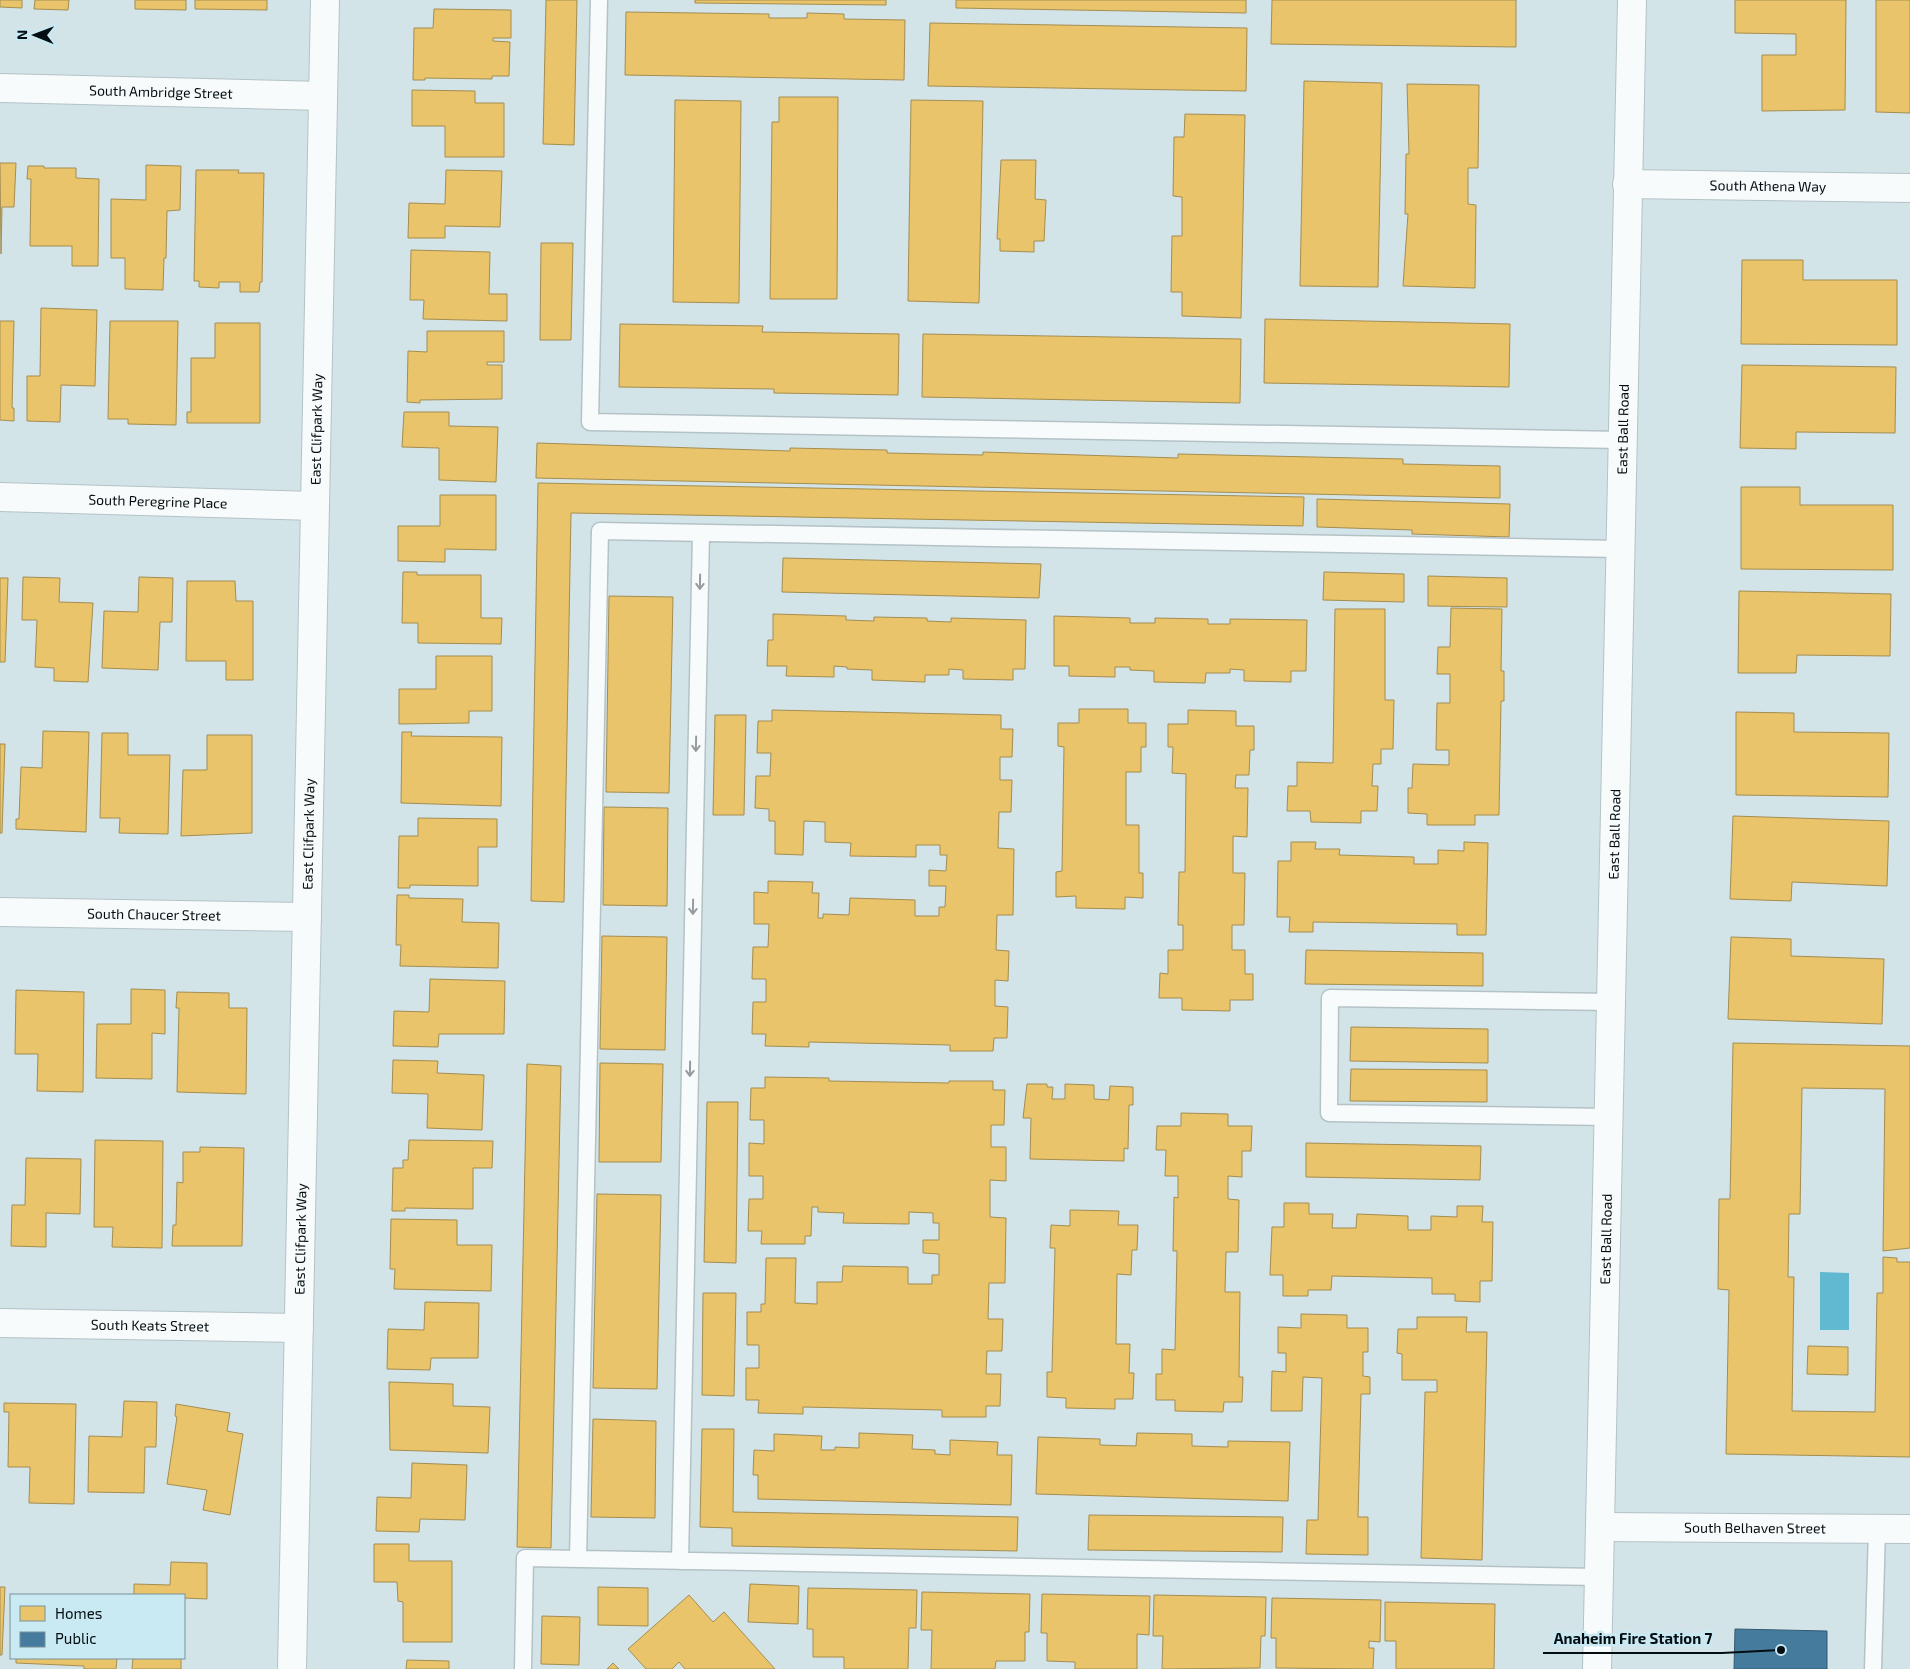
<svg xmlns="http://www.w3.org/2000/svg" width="1910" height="1669" viewBox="0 0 1910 1669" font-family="'Exo 2',sans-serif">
<rect width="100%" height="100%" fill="#d3e4e9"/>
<path fill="#60b9d0" d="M1820 1272 1849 1273V1330H1820Z"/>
<path fill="#e9c46a" stroke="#a48d50" d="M0 0H22V8L0 7Z
M35 0H69L68 10 34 9Z
M135 0H186V10L135 9Z
M195 0H267V10L195 9Z
M546 0H577L574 145 543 144Z
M695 0H886V5L695 3Z
M956 0H1246V13L956 8Z
M1272 0H1516V47L1271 44Z
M1735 0H1846L1845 110 1762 111V55H1796V34L1735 33Z
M1876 0H1910V113L1876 112Z
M434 9 511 10V38H493V41L510 42 509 76H492V79L425 78V80H413L414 28H433Z
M626 12 769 14V18H807V13L844 14V19L905 20 904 80 625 75Z
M930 23 1247 28 1246 91 928 86Z
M1304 81 1382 83 1378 287 1300 286Z
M1407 84 1479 85 1478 168H1468V204L1476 205 1475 288 1403 286 1408 214H1405L1406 154H1409Z
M412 90 475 91V103H504V157H445V126H412Z
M779 97H838L837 299H770L772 122H779Z
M675 100 741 101 739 303 673 302Z
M911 100 983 101 979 303 908 301Z
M1185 114 1245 115 1241 318 1182 316V292H1171L1172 236H1182V197L1173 196 1174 137H1184Z
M1001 160H1036L1035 199 1046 200 1044 241H1034V252L1000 251V239H997Z
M0 163H16L14 207H2L1 254Z
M146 165 181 166 180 210 167 211 166 258H164L163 290 125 289V258H111V199L146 200Z
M28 166H44V168H76V178L99 179 98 266H72V246H30L31 179H27Z
M196 170H239L238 173H264L262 282H260L259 292H240V282H219V288L199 287V281H194Z
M446 170 502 171 500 227 445 226V238H408L409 203 445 204Z
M541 243H573L571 340H540Z
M411 250 490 252 489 294H507V321L423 319 424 300H410Z
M1742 260H1803V280H1897V345L1741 344Z
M41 308 97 310 95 386 61 385 60 422 27 421V376H40Z
M1265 319 1510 324 1509 387 1264 383Z
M0 321H14L12 408H14V421L0 420Z
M110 321H178L176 425 128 424V419H108Z
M215 323H260V423H187V412H191V358H215Z
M620 324 763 326 762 332 899 334 898 395 774 393V389L619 387Z
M427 331H504V362H487V365H502V399L420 400V403L407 402 408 351 427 352Z
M923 334 1241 339 1240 403 922 397Z
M1742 365 1896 367 1895 433 1796 432V449L1740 448Z
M404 412H449V426L498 427 496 482 439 480V448L402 447Z
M537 443 790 451V448L887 450V453L983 455V452L1178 458V454L1403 459V464L1500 466V498L536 478Z
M538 483 1304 497 1303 526 571 513 564 902 531 901Z
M1741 487H1800V505H1893V570L1741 569Z
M440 495H496V550L445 549V562L398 561V526H440Z
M1317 499 1510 504 1509 537 1412 534V530L1317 527Z
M783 558 1041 564 1039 598 782 592Z
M403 572H417V575H481V618H502L501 644 418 643V623H402Z
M1324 572 1404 574V602L1323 600Z
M1428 576 1507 578V607L1428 606Z
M23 577 60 578 59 602 93 603 88 682 54 681V668L35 667 37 620H22Z
M139 577 173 578 172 622H160L158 670 102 668 104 611 138 612Z
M0 578H8L5 662H0Z
M187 581H235L236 601H253V680H226V661H186Z
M1739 591 1891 594 1890 656 1797 655 1796 673H1738Z
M609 596 673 597 669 793 606 792Z
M1451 608 1502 609 1501 671H1504V701H1501L1499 815H1475V825H1427V814L1408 813V788H1412L1413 764 1449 765V750H1436L1437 703H1450V674H1437L1438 647H1450Z
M1335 609H1385V700H1394L1393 749H1381V764H1373L1372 786H1378L1377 811H1361V823L1311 822 1310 811H1287L1288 786H1297V762L1333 763Z
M773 614 846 616V620L874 621V617L927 618V621L951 622V618L1026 620 1025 669H1013V680L963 679V670L949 669V675H925V682L872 680V670L847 669V667L834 666V677L786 676 787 666H767L768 640H773Z
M1054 616 1130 618V623H1155V618L1208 619V624H1230V619L1307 620 1306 671H1291V682L1244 681V670L1230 669V673H1206L1205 683 1154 682V671L1130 670V667H1115V677L1069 676V666H1054Z
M436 656H492V711H469V723L399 724V689H436Z
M1079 709H1128V723H1146V747H1141V772H1126V825H1139V873H1143V898L1125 897V909L1076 908V896L1056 897V872L1062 871 1064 747 1058 746V723H1079Z
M772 710 1001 715V729H1013L1012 757H1000V780H1012L1011 812H999L998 848 1014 849 1013 915H997L996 950 1009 951 1008 981 995 980V1006L1008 1007 1007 1038H994L993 1051H950V1045L809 1042V1047L765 1046 766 1034H752L753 1002H766V979H752L753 947H768L769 924H754V892L768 893V881L813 882 812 893H819L818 918H823V914L849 915 850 898 915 900V916H939V907H945L946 886H929V870L946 871 947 855H940V845H916V857L850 856 851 843 825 842V822L804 821 803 855 775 854V821H769V809L755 808 756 776H770L771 753H757L758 721H772Z
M1188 710 1236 711V726H1254V750H1250L1249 775H1236L1235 788H1248L1247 837 1233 836V873H1245L1244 925H1232V950H1245V974H1253V1000H1230V1011L1182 1010V998H1159L1160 973 1168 974V950H1183V925H1178L1179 872H1185L1186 774 1172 773 1173 747H1168V724H1188Z
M1736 712 1794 713V732L1889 733 1888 797 1736 795Z
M715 715H746L744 815H713Z
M43 731 89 732 86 832 16 829V819H19L21 767 42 768Z
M402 732H412L411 736 502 737 501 806 401 803Z
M102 733H128V755H170L168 834 119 833 120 818H100Z
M207 735H252V833L181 836 183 770H207Z
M0 744H5L2 833H0Z
M604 807 668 808 667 906 603 905Z
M1733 816 1889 821 1887 886 1792 882 1791 901 1730 899Z
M418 818 497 819V847H478V886L410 885V888H398L399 836H418Z
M1291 842H1316L1315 849H1340L1339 855 1414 857V864H1438V850L1464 851V842L1488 843 1486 935H1457V924L1313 922V932H1289L1290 917H1277L1278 861H1291Z
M397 895H409V898L463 899 462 922 499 923 498 968 400 966 401 945H396Z
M602 936 667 937 665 1050 600 1049Z
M1731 937 1791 939V956L1884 959 1882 1024 1728 1019Z
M1306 950 1483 953V986L1305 984Z
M430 979 505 981 504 1034H439L438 1047 393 1046 394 1011 429 1012Z
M131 989 165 990V1034L152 1033V1079L96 1078 97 1024H131Z
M16 990 84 992 83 1092 37 1091 38 1054H15Z
M177 992 229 993V1008H247L246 1094 177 1092 179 1008H176Z
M1351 1027 1488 1029V1063L1350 1061Z
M1733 1043 1910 1046V1248L1883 1251 1885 1089 1802 1088 1800 1214H1789L1788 1277H1794L1792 1411 1875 1412 1877 1293H1883V1257L1897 1258V1262H1910V1457L1726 1454 1729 1290 1718 1289 1719 1199H1730Z
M393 1060 438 1061 437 1073 484 1075 482 1130 427 1128 428 1094 392 1093Z
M600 1063 663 1064 661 1162H599Z
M527 1064 561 1066 551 1548 517 1547Z
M1351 1069 1487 1070V1102L1350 1101Z
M765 1077 829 1078V1081L949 1083V1081H993V1090H1005L1004 1125H991V1147H1006V1181L990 1180V1217L1006 1218 1005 1283H989L988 1319H1003L1002 1351H987L986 1374H1001L1000 1406H986V1417H942V1410L803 1407V1414L758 1413 759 1400H746V1368H759V1345H747V1312H761V1304H765L766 1258H796L795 1303 817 1304V1282H842L843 1266 908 1267V1284H932V1275H939V1254L923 1253V1240H939V1223H933V1213L909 1212V1224L843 1223 844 1213 818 1212V1207H812L811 1236H805V1244H761L762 1231H748L749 1199H763V1176H749V1143L764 1144V1120H750L751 1088H765Z
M1027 1084H1047V1087H1053L1052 1099H1065V1084L1094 1085V1099L1109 1100 1110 1086 1133 1087V1105H1129L1128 1149 1124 1148V1161L1030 1159 1031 1118H1023Z
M707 1102H738L736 1263 704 1262Z
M1181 1113 1228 1114V1126H1252L1251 1151H1242V1177L1228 1176V1199L1239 1200 1238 1252H1226L1225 1292H1240L1239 1377H1243L1242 1402H1224L1223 1412 1175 1411V1400H1156V1374H1162V1349L1175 1350 1177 1251H1173L1174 1197 1178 1198V1176H1165L1166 1150H1156L1157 1126H1181Z
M95 1140 163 1141 162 1248 112 1247 113 1227H94Z
M409 1140 493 1141 492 1168H473V1209L405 1208V1211H392L393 1168H403V1160H408Z
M1306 1143 1481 1146 1480 1180 1306 1177Z
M200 1147 244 1148 242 1246H172L173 1225H176L177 1182 183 1183V1152H200Z
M26 1158 81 1159 80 1214 46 1213V1247L11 1246 12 1205H25Z
M597 1194 661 1195 657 1389 593 1388Z
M1284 1203H1309V1214H1333L1332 1228H1356L1357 1214 1408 1216V1230H1431V1216L1457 1217V1206H1483L1482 1222H1493L1492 1281H1480V1302L1455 1301V1294H1432V1278L1332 1276 1331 1290H1308V1296H1283V1275H1270L1272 1227H1284Z
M1070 1210 1119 1211 1118 1225H1138L1137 1250H1132L1131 1275 1117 1274 1116 1344H1130L1129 1373H1134L1133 1399H1115V1409L1066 1408V1398L1047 1397V1372H1052L1055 1248H1050L1051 1225 1070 1226Z
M391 1219 457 1220V1245H492L491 1291 394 1289 395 1269H390Z
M703 1293H736L734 1396 702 1395Z
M425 1302 479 1303 478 1358H431L430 1370 387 1369 388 1329 424 1330Z
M1301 1314 1347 1315V1328H1368V1352H1363V1376L1370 1377V1394H1361L1358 1517H1368V1555L1306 1554 1307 1520H1318L1322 1378 1303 1377 1302 1411H1271L1272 1371 1286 1372V1353H1278V1327L1301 1328Z
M1417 1317H1467L1466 1332H1487L1482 1560 1421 1558 1425 1392H1437V1380H1402V1354L1397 1353 1398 1329H1417Z
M1808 1346 1848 1347V1375L1807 1374Z
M389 1382 453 1384V1406L490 1407 488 1453 390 1450Z
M124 1401 157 1402 156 1447H145L144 1493 88 1492 89 1436 122 1437Z
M4 1403 76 1404 74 1504 29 1503 30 1467H8L9 1412H4Z
M176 1404 230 1413 227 1431 243 1434 230 1515 203 1510 207 1490 167 1484 177 1417 175 1416Z
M593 1419 656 1421 655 1518 591 1517Z
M702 1429H734L733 1512 1018 1517 1017 1551 732 1546V1528L700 1527Z
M859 1433 913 1435 912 1449 935 1450V1454L950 1455V1440L998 1442 997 1455H1012L1011 1505 758 1499V1475H753L754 1450 774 1451V1434L822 1436 821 1450H835V1447L859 1448Z
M1137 1433 1192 1434V1446L1228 1447V1441L1290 1442 1288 1501 1036 1494 1038 1437 1100 1439V1445L1136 1446Z
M412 1463 467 1465 465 1520 420 1519 419 1532 376 1531 377 1497 411 1498Z
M1089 1515 1283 1517 1282 1552 1088 1550Z
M374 1544H409V1561H452V1642H403V1602L398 1601 397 1582H374Z
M171 1562 207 1563V1599L184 1598V1595H134V1584L170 1585Z
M750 1584 799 1586 798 1624 748 1622Z
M0 1587H5L2 1655H0Z
M598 1587 648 1588V1626L598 1625Z
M808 1588 917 1590 916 1628H909L908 1669H844V1657H813V1629H807Z
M922 1592 1030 1594 1029 1632H1025V1661H996L995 1669H931L932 1630H921Z
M1042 1594 1150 1596 1149 1635 1137 1634V1669H1075V1662L1047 1661V1633H1041Z
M689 1595 713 1622 724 1612 775 1669H685L679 1662 672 1669H646L628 1649Z
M1154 1595 1266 1597 1265 1636H1261L1260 1668 1162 1669 1163 1636H1153Z
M1272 1598 1381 1600 1380 1642 1369 1641V1648H1374L1373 1669 1276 1668V1638H1271Z
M1385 1602 1495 1604 1494 1669H1396V1641H1385Z
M542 1616 580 1617 579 1665 541 1664Z
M16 1658H117L116 1669H84V1666L16 1663Z
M133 1658H181V1669H132Z
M407 1660 449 1661V1669H406Z
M613 1663 619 1669H607Z"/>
<path fill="#457b9d" stroke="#325a73" d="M1735 1629 1827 1631V1669H1734Z"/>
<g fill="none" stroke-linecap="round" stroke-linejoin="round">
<defs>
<path id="service" d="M599 0 590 422 1622 440
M1609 1117 1329 1113 1330 998 1611 1002
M578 1559 600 531 1620 549
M680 1561 701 533
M523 1669 525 1558 1600 1577
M1873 1669 1877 1529"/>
<g id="minor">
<path id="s1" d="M0 88 323 96"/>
<path id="s2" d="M1627 184 1910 188"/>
<path id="s3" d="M0 497 315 506"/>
<path id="s4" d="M0 912 307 917"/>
<path id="s5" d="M0 1323 299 1328"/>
<path id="s6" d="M1601 1527 1910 1529"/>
<path id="s7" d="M292 1669 325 0"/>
</g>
<g id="primary">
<path id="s8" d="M1597 1669 1632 0"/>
</g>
</defs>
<use href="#service" stroke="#b4c2c6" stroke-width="19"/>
<use href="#minor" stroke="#b4c2c6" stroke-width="30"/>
<use href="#primary" stroke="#b4c2c6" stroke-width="30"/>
<use href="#service" stroke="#f8fbfc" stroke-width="16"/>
<use href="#minor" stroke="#f8fbfc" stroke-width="28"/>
<use href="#primary" stroke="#f8fbfc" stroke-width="28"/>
</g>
<defs><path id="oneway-shaft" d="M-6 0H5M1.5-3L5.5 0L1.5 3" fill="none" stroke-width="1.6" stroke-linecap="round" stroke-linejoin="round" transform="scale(1.25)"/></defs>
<g stroke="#969c9e">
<use href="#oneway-shaft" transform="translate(700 582) rotate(91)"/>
<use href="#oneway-shaft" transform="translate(696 744) rotate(91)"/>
<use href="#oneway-shaft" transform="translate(693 907) rotate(91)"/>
<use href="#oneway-shaft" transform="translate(690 1069) rotate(91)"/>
</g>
<g text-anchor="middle" stroke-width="5" stroke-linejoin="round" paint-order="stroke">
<g font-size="14" fill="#040e12" stroke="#c9e9f3">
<text dy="5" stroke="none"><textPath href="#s1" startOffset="161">South Ambridge Street</textPath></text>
<text dy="5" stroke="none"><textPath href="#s2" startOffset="141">South Athena Way</textPath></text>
<text dy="5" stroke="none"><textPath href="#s7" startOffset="1240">East Clifpark Way</textPath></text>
<text dy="5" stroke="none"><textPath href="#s8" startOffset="1240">East Ball Road</textPath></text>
<text dy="5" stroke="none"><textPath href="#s3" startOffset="158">South Peregrine Place</textPath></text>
<text dy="5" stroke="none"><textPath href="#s7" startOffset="835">East Clifpark Way</textPath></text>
<text dy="5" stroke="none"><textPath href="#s8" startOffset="835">East Ball Road</textPath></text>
<text dy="5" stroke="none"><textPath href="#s4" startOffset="154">South Chaucer Street</textPath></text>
<text dy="5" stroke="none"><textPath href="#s7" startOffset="430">East Clifpark Way</textPath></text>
<text dy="5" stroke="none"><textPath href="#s8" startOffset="430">East Ball Road</textPath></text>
<text dy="5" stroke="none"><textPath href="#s5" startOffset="150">South Keats Street</textPath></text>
<text dy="5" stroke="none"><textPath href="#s6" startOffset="154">South Belhaven Street</textPath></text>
</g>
</g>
<path fill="none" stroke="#040e12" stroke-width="2" d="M1781 1650L1722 1653H1543"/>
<circle fill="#040e12" stroke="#c9e9f3" stroke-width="2" cx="1781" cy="1650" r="5"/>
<g font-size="15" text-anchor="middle" font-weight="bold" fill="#040e12" stroke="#c9e9f3" stroke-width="5" stroke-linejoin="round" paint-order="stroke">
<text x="1633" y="1644">Anaheim Fire Station 7</text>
</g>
<rect x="10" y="1594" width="175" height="65" fill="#c9e9f3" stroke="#7a9199"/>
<rect x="20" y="1606" width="25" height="15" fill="#e9c46a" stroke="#7a9199"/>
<text x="55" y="1619" font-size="15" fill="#040e12">Homes</text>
<rect x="20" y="1632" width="25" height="15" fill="#457b9d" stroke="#7a9199"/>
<text x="55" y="1644" font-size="15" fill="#040e12">Public</text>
<g transform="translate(35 35) rotate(271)" stroke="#c9e9f3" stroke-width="4" paint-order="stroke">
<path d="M0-4L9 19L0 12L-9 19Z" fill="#040e12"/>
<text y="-8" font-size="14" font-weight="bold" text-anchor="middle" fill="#040e12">N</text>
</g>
</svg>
